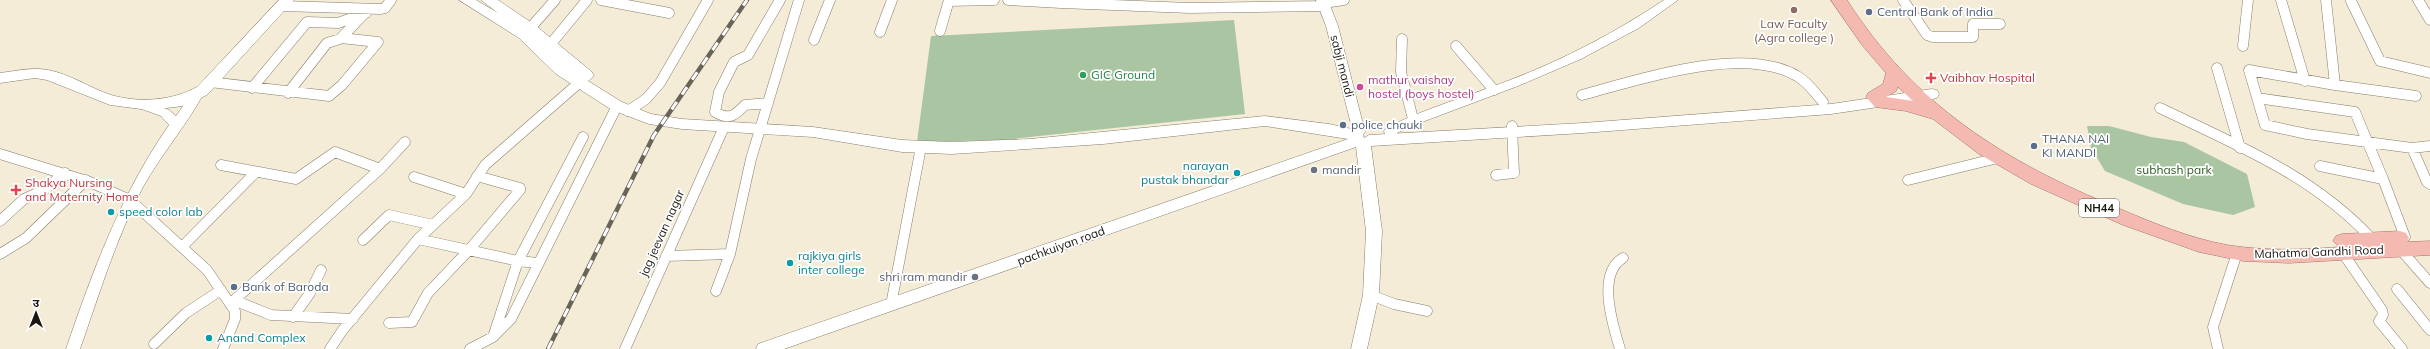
<svg xmlns="http://www.w3.org/2000/svg" width="2430" height="349" viewBox="0 0 2430 349" font-family="Mulish,'Noto Sans Devanagari',sans-serif">
<rect width="100%" height="100%" fill="#f4ecd7"/>
<path fill="#aac5a2" d="M1234 20 1245 114 1003 140 917 142 931 36Z
M2087 126H2109L2151 137 2184 142 2247 174 2255 207 2233 215 2183 204 2105 171 2091 148Z"/>
<g fill="none" stroke-linecap="round" stroke-linejoin="round">
<defs>
<path id="minor" d="M601 0 669 13
M1008 0 1061 3V0
M1903 0 1927 35 1933 37H1973V24H2000
M2281 0 2305 81
M2326 0 2335 85 2249 70 2265 125 2307 134 2412 148 2430 146
M2418 0 2430 20
M949 1 994 0
M2351 1 2380 61 2430 73
M1061 3 1190 8 1324 6
M1323 3 1344 0
M282 6 380 9 385 8 391 0
M940 31 949 0
M880 32 892 0
M526 33 555 0
M1402 39 1401 72 1413 119
M814 40 830 0
M1456 46 1494 90
M2243 46 2248 0
M545 51 587 0
M2217 68 2240 148
M210 82 329 96 342 85 378 42 341 38
M2335 85 2416 96
M252 88 307 22 338 23 366 13
M288 93 327 43 340 39 364 14
M1582 95C1638 80 1743 44 1797 76 1808 82 1815 93 1823 102
M2257 98 2355 112 2383 179
M768 103 745 105C735 115 730 121 715 112L719 92 734 62 748 55 780 0
M2160 108C2237 145 2312 175 2371 238
M628 111 646 99 660 83 708 0
M2412 148 2427 182 2430 184
M0 154 90 182 130 200 207 270 235 311V319L223 349
M221 165 296 179 335 152 380 169
M2320 166 2383 179 2405 237
M1496 175 1514 173 1512 126
M414 177 466 194
M1908 180 1998 158
M0 221 24 199 44 190 65 173
M418 239 518 261 493 337
M363 240 389 215 433 225
M182 247 256 172
M2400 249 2430 283
M2342 252 2382 310 2383 315 2379 321 2402 349
M0 254 26 238 86 180
M666 256 730 254
M538 263 518 261 583 137
M2397 289 2430 330
M716 291 730 254 751 159 799 0
M1371 295 1394 304 1427 311
M236 301 271 315 353 319
M230 304 380 169 405 142
M891 305 921 147
M293 317 310 293 321 270
M389 323 412 322 428 293 469 250 520 190V188L477 176
M154 344 186 313 221 290
M330 349 342 331 418 239 466 194 485 165 580 82
M470 349 493 337 511 319 617 106
M625 349 724 127
M1620 349C1613 325 1596 274 1623 258
M2218 349 2213 327 2237 253"/>
<path id="tertiary" d="M1316 0H1328L1338 26 1365 132 1363 135H1355L1353 132 1326 26Z
M1664 0H1678L1639 28 1581 59 1518 86 1409 127 1397 133 1395 143H1387L1384 131 1386 128C1426 108 1469 96 1510 80 1565 59 1616 32 1664 0Z
M197 90 203 95C185 127 161 155 143 187 116 238 99 295 80 349H66C93 270 121 194 169 125L161 116 139 108 137 105 143 100 169 110 176 116 193 92Z"/>
<path id="secondary" d="M279 0H294L207 95 183 106 149 110 110 105 47 80 35 78 0 83V73C16 71 32 67 48 70 70 74 90 88 111 95 139 103 172 101 197 87Z
M459 0H476L498 13 481 0H498L535 25 592 72 594 76 588 81 622 102 651 114 682 119 813 127 902 140 952 142 1030 139 1265 116 1329 124 1361 131 1364 138 1369 135 1583 123 1831 104 1932 89 1937 90 1939 94 1937 98 1932 99 1831 114 1583 133 1371 146 1382 231 1379 295 1367 349H1351L1363 295 1366 231 1356 147 784 349H756L758 344 1348 139 1265 126 1103 144 952 154 902 152 813 137 682 129 649 124 612 110 556 74 519 38Z"/>
<path id="trunk" d="M1831 0H1847C1914 105 2005 162 2118 208 2153 223 2189 238 2227 245 2264 251 2302 250 2339 247L2333 241 2336 236 2342 234 2400 231 2406 233 2409 238 2407 242 2430 241V255L2289 263 2243 261 2199 252 2123 225 2031 184 1979 154 1933 119 1906 111 1875 107 1866 97 1868 93 1883 84 1886 73 1862 45ZM1898 86V87L1913 101 1886 97 1896 91Z"/>
</defs>
<use href="#minor" stroke="#857e6b" stroke-width="11"/>
<use href="#tertiary" stroke="#857e6b" stroke-width="1"/>
<use href="#secondary" stroke="#857e6b" stroke-width="1"/>
<use href="#trunk" stroke="#a6756c" stroke-width="1"/>
<use href="#minor" stroke="#fff" stroke-width="10"/>
<use href="#tertiary" fill="#fff" fill-rule="evenodd"/>
<use href="#secondary" fill="#fff" fill-rule="evenodd"/>
<use href="#trunk" fill="#f4bab2" fill-rule="evenodd"/>
<defs>
<path id="rail" d="M548 349 654 135 747 0"/>
</defs>
<use href="#rail" stroke="#696458" stroke-width="4.5"/>
<use href="#rail" stroke="#fff" stroke-width="3" stroke-dasharray="9" stroke-linecap="butt"/>
</g>
<circle fill="#8d6e63" stroke="#fff" stroke-width="1.5" cx="1794" cy="10" r="4"/>
<g fill="#5c6f8a" stroke="#fff" stroke-width="1.5">
<circle cx="1869" cy="12" r="4"/>
<circle cx="1343" cy="125" r="4"/>
<circle cx="2034" cy="146" r="4"/>
<circle cx="234" cy="287" r="4"/>
</g>
<circle fill="#2e9e5b" stroke="#fff" stroke-width="1.5" cx="1083" cy="75" r="4"/>
<g fill="#e0444e" stroke="#fff" stroke-width="1.5">
<path d="M1929 72h4v4h4v4h-4v4h-4v-4h-4v-4h4z"/>
<path d="M14 184h4v4h4v4h-4v4h-4v-4h-4v-4h4z"/>
</g>
<circle fill="#d1479c" stroke="#fff" stroke-width="1.5" cx="1360" cy="87" r="4"/>
<g fill="#6b7280" stroke="#fff" stroke-width="1.5">
<circle cx="1314" cy="170" r="4"/>
<circle cx="975" cy="277" r="4"/>
</g>
<g fill="#0f9aa8" stroke="#fff" stroke-width="1.5">
<circle cx="1237" cy="173" r="4"/>
<circle cx="111" cy="212" r="4"/>
<circle cx="790" cy="263" r="4"/>
<circle cx="209" cy="338" r="4"/>
</g>
<g text-anchor="middle" stroke-width="3.5" stroke-linejoin="round" paint-order="stroke">
<rect fill="#fff" stroke="#5f5d58" stroke-width="1" x="2079" y="199" width="40" height="18" rx="3"/>
<g font-size="11" font-weight="bold" fill="#1a1710">
<text x="2099" y="212">NH44</text>
</g>
<g font-size="12" fill="#4e5e75" stroke="#fff" text-anchor="start">
<text x="1877" y="16">Central Bank of India</text>
<text x="1351" y="129">police chauki</text>
<text x="2042" y="143">THANA NAI<tspan x="2042" dy="14">KI MANDI</tspan></text>
<text x="242" y="291">Bank of Baroda</text>
</g>
<g font-size="12" fill="#785e54" stroke="#fff">
<text x="1794" y="28">Law Faculty<tspan x="1794" dy="14">(Agra college )</tspan></text>
</g>
<g font-size="12" fill="#1a1710" stroke="#fff">
<text transform="translate(1342 66) rotate(76)" y="4">sabji mandi</text>
<text transform="translate(662 233) rotate(-66)" y="4">jag jeevan nagar</text>
<text transform="translate(1061 246) rotate(-20)" y="4">pachkuiyan road</text>
<text transform="translate(2319 252) rotate(-2)" y="4">Mahatma Gandhi Road</text>
</g>
<g font-size="12" fill="#27864d" stroke="#fff" text-anchor="start">
<text x="1091" y="79">GIC Ground</text>
</g>
<g font-size="12" fill="#be3a42" stroke="#fff" text-anchor="start">
<text x="1940" y="82">Vaibhav Hospital</text>
<text x="25" y="187">Shakya Nursing<tspan x="25" dy="14">and Maternity Home</tspan></text>
</g>
<g font-size="12" fill="#b23c85" stroke="#fff" text-anchor="start">
<text x="1368" y="84">mathur vaishay<tspan x="1368" dy="14">hostel (boys hostel)</tspan></text>
</g>
<g font-size="12" fill="#0d838f" stroke="#fff" text-anchor="start">
<text x="1229" y="170" text-anchor="end">narayan<tspan x="1229" dy="14">pustak bhandar</tspan></text>
<text x="119" y="216">speed color lab</text>
<text x="798" y="260">rajkiya girls<tspan x="798" dy="14">inter college</tspan></text>
<text x="217" y="342">Anand Complex</text>
</g>
<g font-size="12" fill="#5b616d" stroke="#fff" text-anchor="start">
<text x="1322" y="174">mandir</text>
<text x="967" y="281" text-anchor="end">shri ram mandir</text>
</g>
<g font-size="12" fill="#305c23" stroke="#fff">
<text x="2174" y="174">subhash park</text>
</g>
</g>
<g transform="translate(36 313)" stroke="#ffffff" stroke-width="3" paint-order="stroke">
<path d="M0-3L7 15L0 10L-7 15Z" fill="#1a1710"/>
<text y="-6" font-size="11" font-weight="bold" text-anchor="middle" fill="#1a1710">उ</text>
</g>
</svg>
